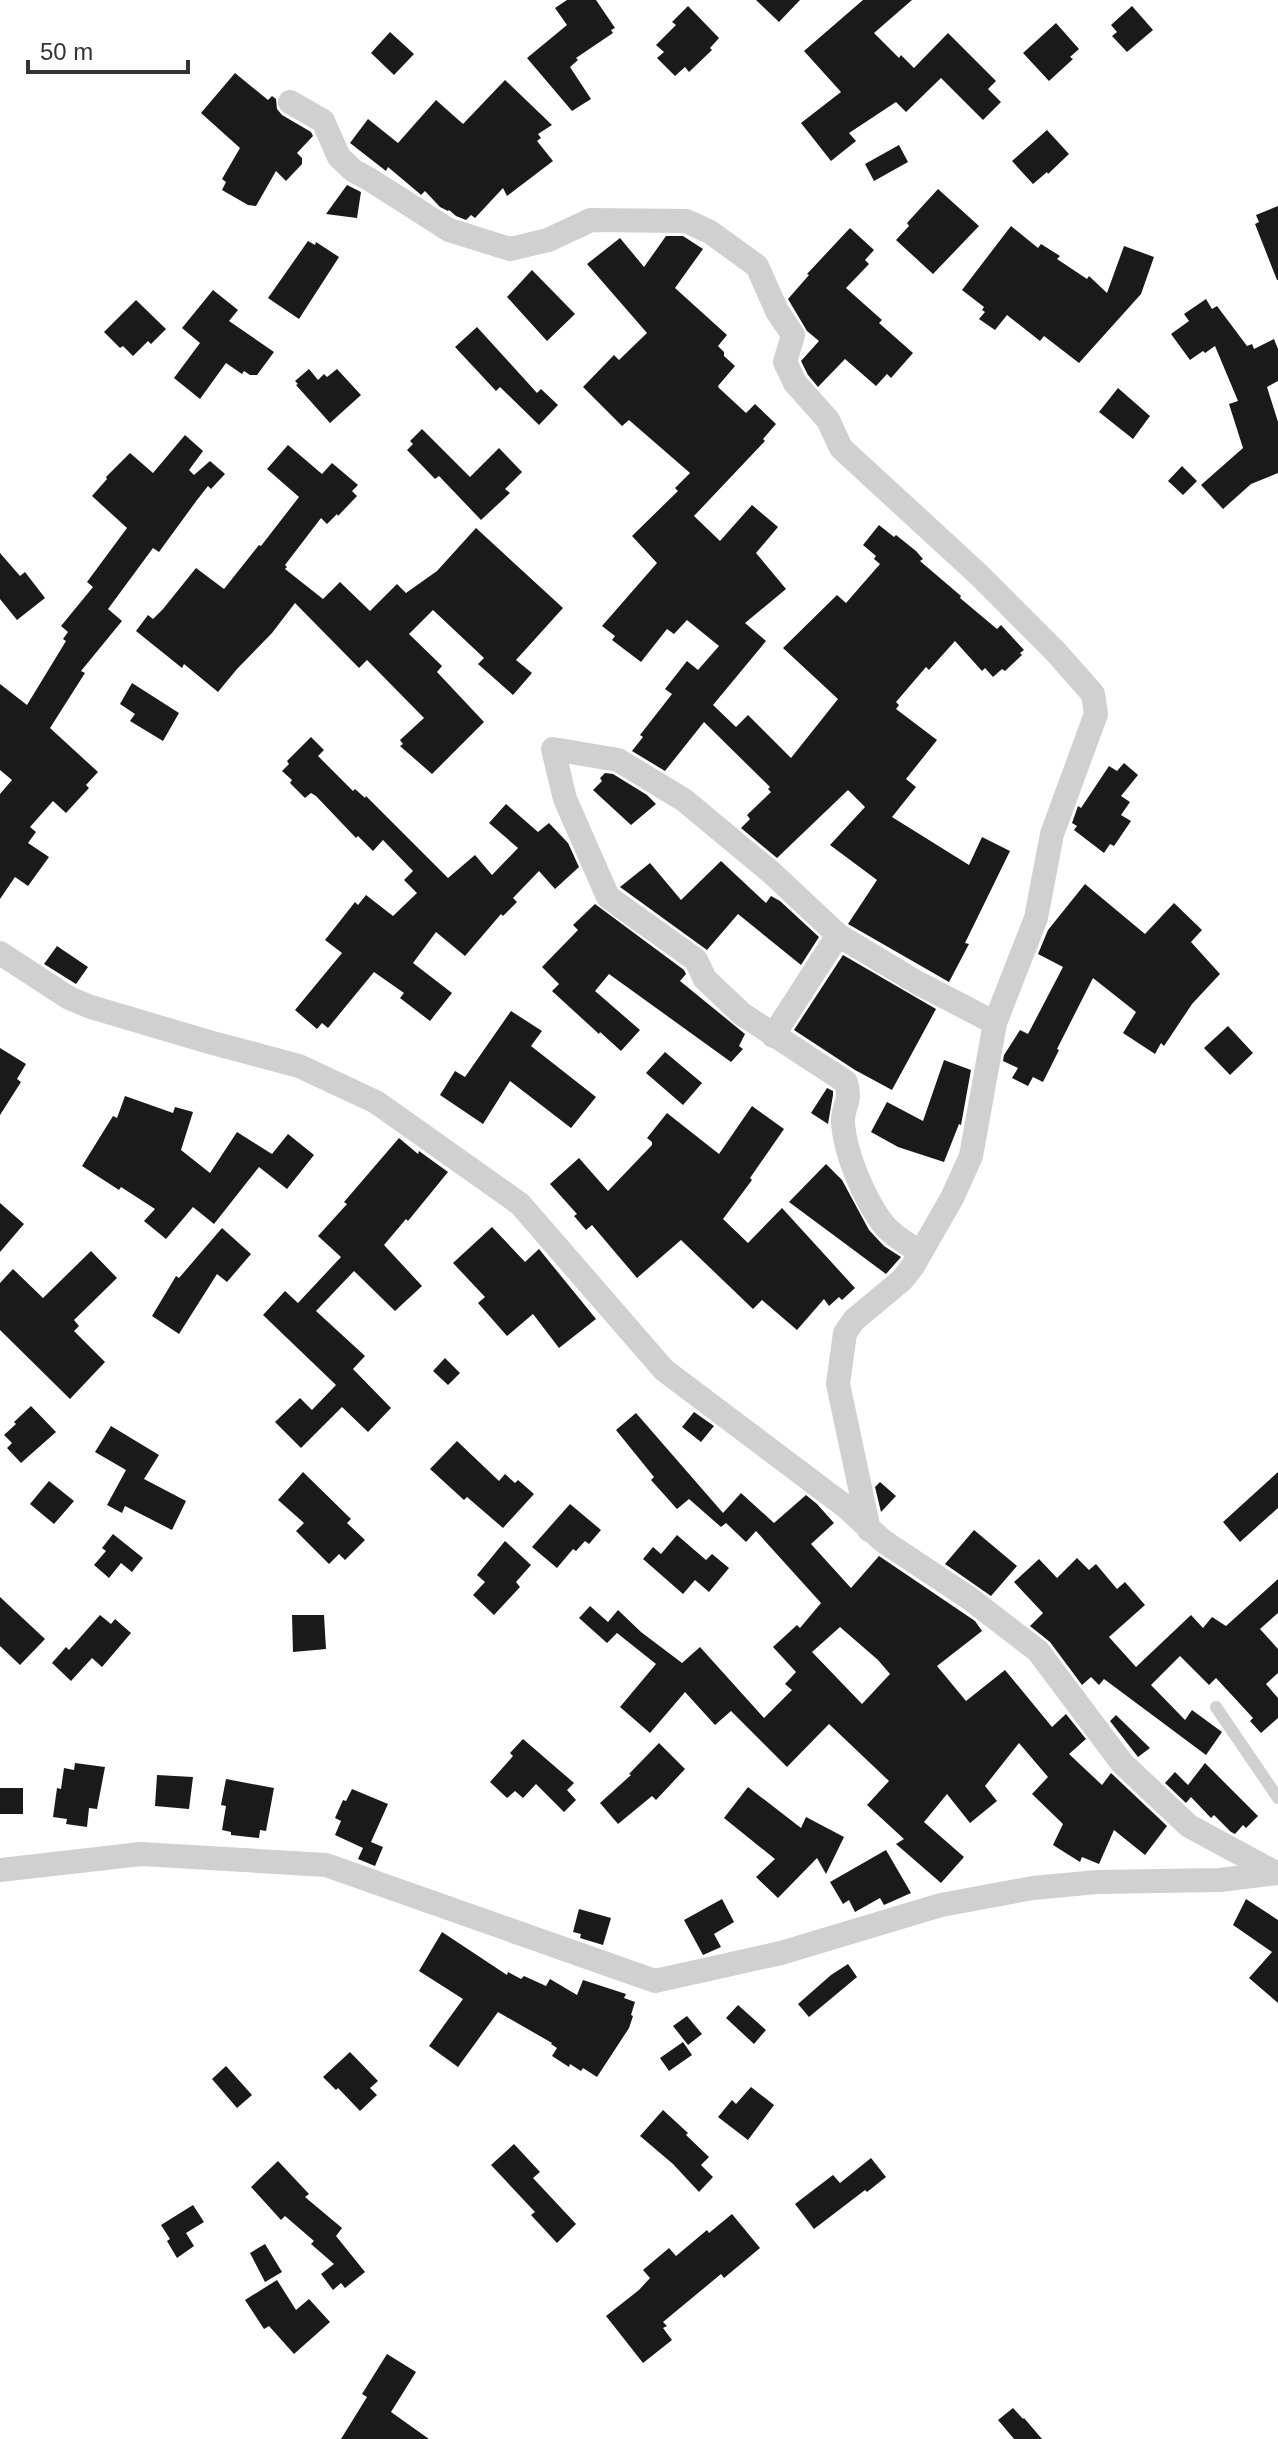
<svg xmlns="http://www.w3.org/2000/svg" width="1278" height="2439" viewBox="0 0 1278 2439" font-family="Helvetica,sans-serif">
<rect width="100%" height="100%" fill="#fff"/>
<path fill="#1a1a1a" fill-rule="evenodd" d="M567 0H596L615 28 611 30 613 33 576 58 578 60 570 67 591 99 572 111 527 58 567 25 555 8Z
M756 0H800L779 22Z
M863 0H912L874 33 899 58 901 55 914 68 948 33 996 81 988 89 1001 102 983 120 941 78 906 112 896 102 849 133 856 141 831 161 801 123 841 92 804 51Z
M688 6 719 38 710 48 712 50 689 72 685 67 675 76 657 58 664 52 656 45 676 25 672 22Z
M1132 6 1153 30 1127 52 1112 36 1117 32 1111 25Z
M1056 23 1079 49 1070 57 1073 59 1049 81 1023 53Z
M390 32 414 54 394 75 371 53Z
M235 73 268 100 272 96 276 99 277 109 282 115 311 132 313 136 297 153 302 158V164L286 181 276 171 256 206 248 205 222 190 226 182 222 179 240 148 201 113Z
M505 80 552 125 538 134 541 138 537 141 553 161 507 196 503 188 475 218 471 215 466 220 456 216 449 210 448 211 440 207 425 191 421 195 420 194 388 167 386 171 350 143 368 119 398 143 436 100 463 124Z
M1047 130 1069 154 1048 174 1047 172 1033 184 1012 161Z
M899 145 908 162 874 181 865 164Z
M347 185 361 192 357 218 326 214Z
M938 189 979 226 933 274 896 240 909 226 907 223Z
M1278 206V280H1277L1255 224 1259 222 1256 215Z
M1011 226 1038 248 1041 244 1060 256 1057 259 1087 279 1089 276 1107 293 1124 246 1154 257 1141 294 1079 363 1044 336 1040 341 1007 315 995 330 979 319 985 312 982 310 984 307 962 290Z
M850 228 874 250 865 260 869 264 846 288 882 320 879 323 913 353 891 378 887 374 876 386 845 359 818 387 808 375 801 361 819 341 807 331 788 299 809 275 807 274Z
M666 236H683L703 249 675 288 727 335 718 346 724 352V356L735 366 718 386 719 388 746 413 755 404 776 424 763 439 765 441 694 516 720 541 752 505 778 527 756 553 786 589 745 623 766 641 713 705 736 727 748 715 791 758 838 699 783 648 837 595 846 603 880 564 874 559 876 556 863 545 879 525 894 537 896 535 916 551 923 559 920 561 961 596 960 598 997 629 1001 625 1024 650 1020 653 1022 655 1005 671 1002 669 993 677 985 668 982 671 955 641 929 670 926 667 896 702 899 705 896 709 937 740 906 779 916 787 892 817 969 865 982 837 1010 851 965 943 969 944 949 982 848 924 877 880 830 845 865 807 848 790 777 858 741 828 750 819 747 815 771 792 768 789 770 787 704 722 665 771 632 751 643 737 640 735 672 694 665 689 687 661 698 670 719 646 687 620 674 634 667 629 641 662 612 640 615 636 602 626 657 563 632 536 678 491 675 488 690 473 629 420 622 426 583 387 614 355 619 360 647 333 587 264 620 238 644 267Z
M308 241 315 245 316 242 339 257 299 319 268 298Z
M532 270 575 314 547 341 507 297Z
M213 290 238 310 229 321 274 352 257 375H250L244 371 242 374 226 363 200 399 174 378 200 343 182 328Z
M1206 299 1212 309 1217 306 1247 346 1252 344 1254 349 1274 339 1278 349V381L1267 387 1278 422V473L1251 484 1223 509 1201 485 1243 448 1229 404 1238 401 1215 346 1205 353 1203 351 1190 360 1171 334 1189 321 1184 314Z
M136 300 166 329 151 344 148 341 133 356 123 346 120 348 104 332Z
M477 327 537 393 541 389 558 405 539 425 500 387 496 391 455 347Z
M309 369 318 380 324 374 327 377 337 369 361 395 330 423 296 385 298 384 295 381Z
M1118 388 1150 416 1133 439 1099 412Z
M422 429 470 477 499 448 522 472 505 489 510 493 481 520 439 476 435 479 407 450 413 444 410 441Z
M185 435 203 451 189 470 194 475 210 461 225 474 211 489 208 486 197 500 159 552 153 548 108 609 122 621 81 671 85 673 50 728 98 772 86 785 89 788 66 813 53 801 30 827 36 832 28 843 49 857 28 886 15 877 0 899V794L12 780 0 770V684L27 705 66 641 63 639 68 632 61 626 93 587 87 582 127 528 92 496 107 479 106 477 130 453 153 473Z
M288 445 322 474 332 463 358 485 352 491 357 496 338 516 337 514 327 524 321 518 285 565 287 567 285 569 323 599 340 582 370 611 397 584 406 593 437 571 476 528 563 608 516 660 532 673 513 695 478 664 484 658 433 610 409 634 442 666 437 672 484 722 432 774 400 746 403 744 400 740 424 718 367 660 359 668 295 603 272 633 237 669 218 692 184 664 182 668 136 631 148 615 153 619 163 609 196 568 224 589 259 545 261 546 299 497 267 469Z
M1182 466 1197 481 1183 495 1168 481Z
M0 553 20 576 25 572 45 598 17 620 0 599Z
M132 683 179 713 163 741 130 721 135 714 120 704Z
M311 737 324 750 318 756 353 791 355 789 365 798 366 796 448 878 475 855 492 875 518 848 489 823 506 804 538 832 549 823 568 843 579 867 555 889 539 871 513 898 517 902 503 916 501 914 465 956 436 932 413 963 452 993 430 1021 400 998 404 993 374 972 328 1028 322 1023 317 1029 295 1010 342 953 325 940 355 902 358 905 366 895 393 916 417 893 404 880 413 871 383 840 373 851 358 836 356 838 316 796 311 793 305 798 290 783 292 780 282 771 289 764 287 761Z
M1124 763 1138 775 1121 796 1130 802 1121 815 1131 821 1114 846 1110 844 1104 853 1074 830 1077 826 1072 823 1078 806 1081 808 1109 766 1117 771Z
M605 773 613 774 647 795 656 804 631 825 593 790 602 781 600 778Z
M721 861 766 903 771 896 780 901 819 937 801 965 738 914 707 950 620 887 650 863 681 900Z
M1085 884 1145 934 1174 903 1202 930 1191 942 1220 974 1192 1004 1164 1046 1161 1043 1155 1054 1123 1033 1136 1012 1093 978 1057 1049 1059 1050 1043 1082 1033 1077 1028 1086 1012 1078 1018 1068 1003 1061 1004 1055 1020 1030 1028 1034 1063 967 1038 954 1048 930Z
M595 904 684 970 686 974 680 981 745 1034 739 1046 743 1049 731 1062 609 974 595 991 640 1030 621 1051 600 1032 599 1034 552 991 559 984 542 967 578 930 573 925Z
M57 946 88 967 76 984 44 964Z
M843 955 936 1009 892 1090 855 1070 794 1030Z
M511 1011 542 1031 531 1046 596 1097 571 1128 510 1081 483 1124 440 1095 455 1071 465 1077Z
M1228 1026 1253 1053 1230 1075 1204 1048Z
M0 1048 26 1064 17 1079 21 1082 0 1115Z
M665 1052 702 1083 683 1105 646 1073Z
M944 1060 971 1070 961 1125 959 1124 944 1162 898 1147 871 1132 887 1102 923 1121Z
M827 1088 833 1091V1095L828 1124 811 1113Z
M125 1096 173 1113 175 1107 193 1112 181 1150 210 1173 237 1132 272 1154 288 1134 314 1155 287 1189 259 1167 214 1224 193 1207 166 1239 144 1221 155 1209 121 1187 119 1190 82 1166 113 1116 117 1118Z
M752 1106 784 1129 750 1178 752 1180 723 1219 748 1243 782 1208 855 1288 842 1300 839 1297 829 1306 824 1299 797 1330 762 1300 753 1309 681 1240 637 1278 592 1225 586 1230 574 1216 577 1214 550 1184 579 1158 608 1191 652 1145V1142L647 1138 667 1113 719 1154Z
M399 1138 418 1154 419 1151 448 1172 408 1221 406 1219 384 1245 422 1286 395 1311 354 1271 316 1311 365 1356 353 1369 391 1408 368 1432 342 1407 301 1448 275 1422 300 1398 312 1410 336 1385 263 1315 285 1291 298 1303 341 1257 318 1236 347 1204 344 1202Z
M826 1164 842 1180 869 1230 884 1246 901 1257 886 1274 789 1202Z
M0 1203 24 1224 0 1252Z
M492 1227 525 1262 539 1249 596 1319 559 1348 533 1314 507 1336 478 1303 485 1297 453 1263Z
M222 1228 251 1254 227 1282 217 1274 179 1334 152 1316 176 1276 179 1278Z
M91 1251 117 1278 74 1320 79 1326 74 1331 105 1362 70 1399 0 1330V1283L13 1269 43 1298Z
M445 1358 460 1373 448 1385 433 1371Z
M31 1406 56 1432 21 1463 7 1448 12 1443 4 1435 16 1424 14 1422Z
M694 1412 714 1426 701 1442 682 1427Z
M636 1413 723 1513 741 1493 774 1523 806 1495 817 1504 834 1523 811 1544 851 1588 879 1556 975 1621 982 1631 937 1666 966 1701 1005 1670 1052 1727 1066 1714 1086 1739 1069 1754 1102 1785 1111 1773 1167 1826 1145 1855 1114 1830 1099 1864 1082 1857 1080 1862 1053 1845 1063 1824 1032 1794 1048 1777 1019 1743 985 1786 997 1801 970 1823 947 1794 924 1822 964 1857 941 1883 896 1844 904 1839 867 1805 889 1781 829 1724 787 1767 731 1711 715 1725 685 1692 650 1733 620 1707 656 1664 617 1633 607 1643 579 1618 590 1606 608 1622 618 1610 641 1632 682 1663 700 1647 764 1718 792 1690 785 1684 796 1672 773 1647 797 1625 800 1628 821 1603 756 1531 746 1542 726 1523 721 1527 689 1499 677 1509 651 1480 654 1477 616 1430ZM840 1627 878 1660 890 1674 862 1704 812 1652Z
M111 1426 159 1455 144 1479 186 1501 172 1530 125 1506 122 1513 107 1505 126 1470 95 1452Z
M457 1441 499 1481 505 1474 515 1483 518 1480 534 1494 503 1528 467 1497 464 1500 430 1469Z
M303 1472 351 1519 347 1523 365 1540 345 1560 339 1554 329 1564 296 1531 304 1523 278 1500Z
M1278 1472V1508L1240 1542 1223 1522Z
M49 1481 74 1501 54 1524 30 1504Z
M880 1482 896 1496 881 1512 875 1487Z
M570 1504 601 1530 589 1544 585 1541 576 1551 573 1549 557 1568 532 1547Z
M974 1530 1017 1566 991 1596 945 1564Z
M113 1534 143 1558 132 1572 121 1563 109 1578 94 1565 106 1551 102 1548Z
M677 1535 706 1560 712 1554 729 1568 709 1592 695 1580 683 1594 643 1559 653 1547 661 1554Z
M505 1541 531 1565 516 1582 520 1587 494 1615 473 1595 485 1582 477 1575Z
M1077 1558 1089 1570 1096 1564 1117 1589 1125 1582 1145 1605 1109 1637 1136 1667 1191 1615 1203 1628 1212 1617 1226 1626 1278 1579V1613L1260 1629 1278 1649V1673L1266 1684 1278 1698V1718L1261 1733 1250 1721 1253 1718 1216 1678 1209 1685 1180 1656 1151 1685 1185 1720 1192 1710 1222 1732 1206 1755 1104 1679 1099 1685 1091 1677 1082 1685 1050 1642 1030 1626 1043 1613 1014 1582 1039 1559 1057 1578Z
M0 1597 45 1639 20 1665 0 1646Z
M100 1615 111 1624 115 1619 131 1633 102 1667 92 1658 71 1681 52 1663 66 1647 69 1650Z
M292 1615H324L326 1649 293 1652Z
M1116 1715 1150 1748 1138 1757 1110 1721Z
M523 1739 574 1783 567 1790 576 1800 564 1812 536 1784 523 1798 515 1791 507 1798 490 1782 513 1756 510 1753Z
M659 1743 685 1769 656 1800 652 1796 618 1824 600 1803 631 1775 629 1774Z
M75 1763 105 1767 97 1809 89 1808 87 1827 66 1824 67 1819 53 1817 57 1788 61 1789 64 1768 74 1770Z
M1205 1763 1258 1816 1246 1828 1243 1825 1235 1834 1231 1832 1214 1815 1211 1818 1191 1797 1186 1803 1165 1783 1175 1772 1188 1785Z
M157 1775 193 1777 189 1809 155 1806Z
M226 1779 274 1788 266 1831 260 1830 259 1838 231 1835V1832L222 1830 226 1806 221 1805Z
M748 1787 801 1828 806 1817 844 1837 826 1874 817 1858 778 1898 756 1877 775 1859 724 1818Z
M0 1788H23V1814H0Z
M352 1789 388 1804 371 1842 383 1847 375 1866 358 1859 363 1848 335 1835 341 1821 335 1818 343 1800 346 1801Z
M886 1850 911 1893 884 1905 880 1898 855 1912 849 1900 843 1904 830 1882Z
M722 1899 734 1922 714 1934 721 1947 703 1955 684 1920Z
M1246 1899 1278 1920V2003L1249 1978 1272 1952 1233 1925Z
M579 1909 611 1918 603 1945 580 1938 581 1934 573 1932Z
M442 1932 507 1975 508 1972 521 1979 524 1976 546 1986 550 1979 577 1995 583 1980 626 1994 624 1998 635 2002 631 2015 633 2016 629 2028 597 2077 583 2068 581 2071 570 2064 569 2067 552 2056 557 2048 551 2044 552 2043 498 2012 458 2067 429 2046 463 1999 419 1971Z
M848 1964 857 1977 809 2017 798 2004 831 1975Z
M738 2005 766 2030 754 2044 726 2018Z
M687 2016 702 2034 688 2045 673 2026Z
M683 2042 692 2055 669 2071 660 2058Z
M350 2052 378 2081 370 2088 377 2095 360 2111 338 2088 336 2090 323 2077Z
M226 2066 252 2095 237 2108 212 2079Z
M751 2087 774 2105 748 2140 718 2117 732 2100 736 2104Z
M663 2110 688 2133 686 2135 709 2157 701 2165 713 2177 699 2192 673 2164 640 2136Z
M514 2144 540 2172 533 2178 576 2224 557 2243 531 2215 535 2212 491 2165Z
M871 2158 886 2177 867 2192 865 2190 814 2229 795 2204 833 2175 840 2183Z
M278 2161 309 2194 305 2197 342 2228 336 2236 365 2272 345 2288 341 2283 333 2290 321 2274 334 2264 311 2244 314 2241 285 2216 281 2220 251 2187Z
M193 2205 204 2222 186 2233 194 2246 177 2258 167 2241 170 2239 161 2225Z
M732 2214 760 2248 724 2278 721 2274 663 2322 667 2326 663 2328 672 2340 643 2363 606 2316 639 2290 650 2278 643 2270 669 2248 676 2256 707 2230 709 2233Z
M265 2244 282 2272 265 2282 250 2253Z
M277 2280 296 2310 309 2299 330 2322 294 2354 269 2326 264 2329 245 2300Z
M387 2354 416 2372 391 2412 429 2439H341L367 2397 362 2394Z
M1013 2408 1023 2419 1024 2418 1042 2439H1014L998 2420Z"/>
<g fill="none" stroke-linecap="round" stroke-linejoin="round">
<path stroke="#d0d0d0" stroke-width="12" d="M1216 1707 1278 1798"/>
<path stroke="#d0d0d0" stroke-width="24" d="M290 102 323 121 339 157 354 171 369 179 449 230 510 249 548 240 591 220 686 221 710 232 757 266 777 311 793 335 785 362 795 383 828 420 841 448 978 574 1055 651 1093 694 1096 714 1052 834 1036 918 995 1023 971 1156 952 1198 913 1266 902 1280 854 1320 845 1333 838 1384 869 1530
M0 953 69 998 91 1007 209 1042 299 1066 376 1102 520 1204 664 1370 846 1507 883 1541 969 1598 1038 1651 1122 1763 1189 1826 1276 1873
M773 1036 838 935
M920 1252C906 1243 891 1235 881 1221 864 1197 845 1154 843 1123 842 1106 852 1104 846 1082L742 1014 705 979 696 960 608 897 565 799 553 749 618 760 684 800 773 874 838 935 918 983 995 1023
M0 1870 141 1854 326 1865 655 1981 781 1953 941 1905 1033 1888 1097 1882 1220 1880 1278 1873"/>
</g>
<path d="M28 60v12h160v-12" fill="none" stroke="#333333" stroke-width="4"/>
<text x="40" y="60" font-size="24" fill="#333333" stroke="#ffffff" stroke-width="6" paint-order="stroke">50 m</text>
</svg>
